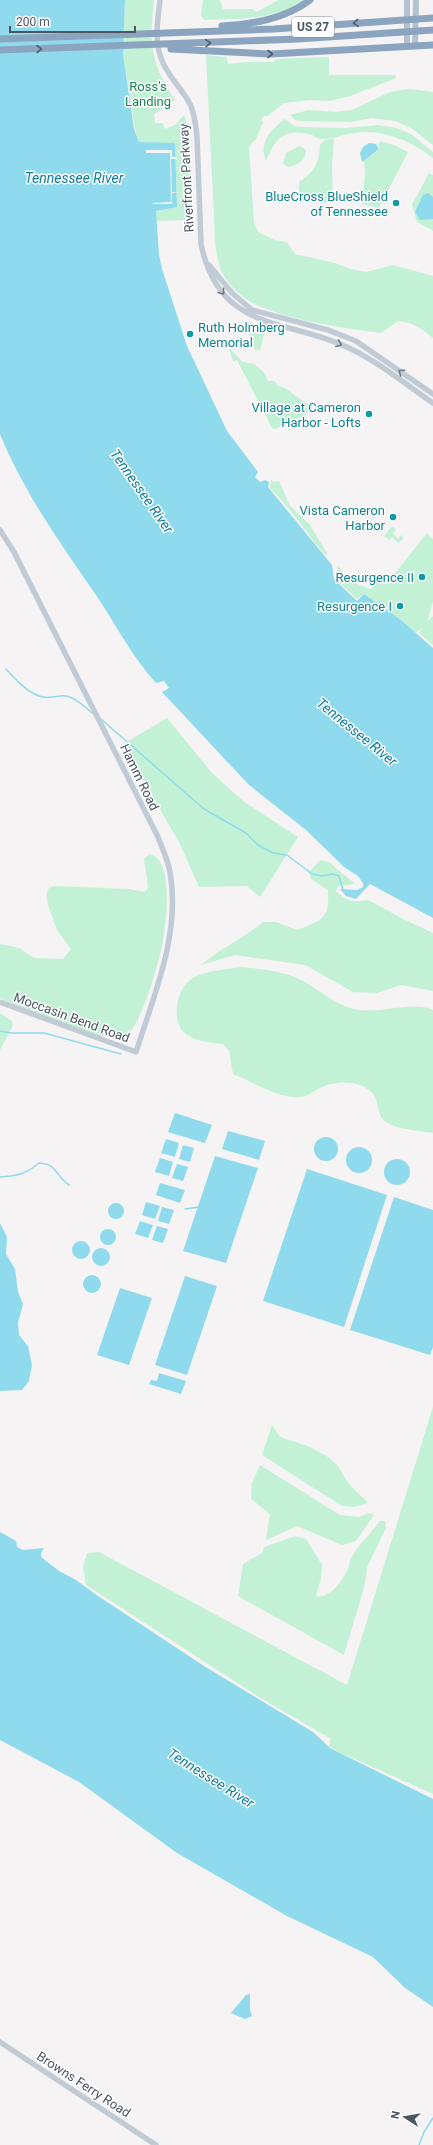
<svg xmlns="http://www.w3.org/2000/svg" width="433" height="2145" viewBox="0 0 433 2145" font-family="Roboto,sans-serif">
<rect width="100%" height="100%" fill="#f5f3f3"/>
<path fill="#c3f1d5" d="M125 0H154C149 45 150 61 175 100L154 114 155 123H163L165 129 175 125 184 115 189 132 192 220 156 221V211L177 207 175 144 139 142 135 129 123 54Z
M203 0H220L223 9H252L257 12 278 0H304C274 20 239 19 204 20L201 15Z
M206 55 226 57 228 64 247 62H274L275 59 329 57V75H395L396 78 350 96 329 101 311 100 284 103 267 116H264L261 120 263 122 255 141H253L249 147 254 223 258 232 275 240 287 242 295 254 335 263 350 269 366 272 393 265 433 276V338C421 328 413 322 398 321L381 333C346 329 281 319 251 302 241 297 228 284 223 274 217 263 216 251 215 239Z
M409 89 433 92V145L411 128 395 121 372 118 351 122 300 121 295 120 290 115 309 110 335 112 352 110 390 92Z
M285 119 294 126 302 127 346 128 378 125 396 128 411 134 433 152V158C412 141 381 128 354 133 346 134 327 140 320 139 317 138 313 135 309 134 283 128 275 139 266 161 258 143 271 129 285 119Z
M334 138 332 165 333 201 321 203 320 200 299 202V182C315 171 319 164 320 145L325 140Z
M381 141 396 146 408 152 379 208 362 204 365 174 364 160 379 150 378 145Z
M299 146 306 150C307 160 297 165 289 167L283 164 286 153Z
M429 173 433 175V231L417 222 412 205Z
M249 322 266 327 260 350 254 349 248 330Z
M230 349 243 362 254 364 264 372 268 381H274L278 386 283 387 309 405 310 409 305 416 275 429 272 428 237 360 233 361 229 350Z
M271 480 273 482 279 481 290 506 310 525 327 553 325 555C306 533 291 508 270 488Z
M392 526 396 530 393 533 398 539 401 535 404 538 398 543 392 537 389 540 384 536Z
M427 533 433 539V602L427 622 433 616V645L419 633 423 627 416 633 364 594 357 599 336 580 338 566C346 578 357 586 372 589L377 578 388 577 396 572Z
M167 718 212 773 243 801 298 837 260 897 247 886 199 887 181 846 123 744Z
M150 854C155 856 159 859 161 864 171 883 166 924 162 945 159 962 140 1031 124 1037 104 1044 22 1008 0 998V944L19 948 34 958 63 959 71 949 57 930 48 905 46 895 49 888 54 886 129 889 144 892 147 890 148 886 144 859Z
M320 860 329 862 355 884 338 886 336 891C349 903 352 902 368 900L405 920 433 933V991L401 985 377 993 353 992 305 965 235 955 201 965C221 948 244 938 263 922H276L297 930C322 920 330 919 328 890L311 879 309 872Z
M242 967C260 969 282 971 299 979 318 988 333 1004 354 1009 379 1015 411 1000 433 1010V1133C420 1131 389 1129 382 1118 375 1107 381 1094 362 1086 348 1080 331 1082 318 1089 311 1093 307 1097 299 1097 281 1099 250 1081 233 1074L229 1051 223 1044C197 1041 174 1039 177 1006 178 997 182 987 189 981 199 971 228 969 242 967Z
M0 1013 12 1021 13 1025 0 1050Z
M433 1407V1794L341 1753 329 1746 331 1739 259 1697 86 1585 83 1567 87 1553 99 1552 347 1685Z
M272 1425 280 1437 310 1447 328 1457 338 1466 348 1483 368 1503 354 1507 342 1506 262 1455Z
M260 1465 340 1515 359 1517 369 1513 374 1515 356 1541 342 1545 297 1526 266 1540 270 1514 251 1499 252 1483Z
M380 1521H385L386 1528 367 1567 365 1584 344 1655 238 1596 243 1564 262 1553 264 1547 295 1536 306 1539 322 1565 321 1578 316 1596C330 1600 345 1578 349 1566 350 1563 350 1558 353 1555 359 1544 372 1532 380 1521Z"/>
<path fill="#90daee" d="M0 0H125L123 54 134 129 139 142 175 143 177 207 156 211 159 255 162 269 187 346 227 431 258 472 255 477 260 482 265 480 269 482 268 487 332 565 334 579 357 601 364 594 401 620 433 648V918L370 884 356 899 346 896 340 889 357 890 363 887V883L358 876 344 867 306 830 249 785 162 692 169 688 164 681 156 683C134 659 118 629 100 601 63 547 25 495 0 434Z
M369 143 376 144 379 149 362 162 360 153 363 147Z
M428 193 433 197V219L420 220 415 212 423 195Z
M175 1113 212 1125 205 1143 168 1132Z
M228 1131 265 1141 259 1160 222 1149Z
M314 1149a12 12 0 1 1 24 0a12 12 0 1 1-24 0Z
M166 1139 179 1143 175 1157 161 1153Z
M183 1145 194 1148 190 1162 179 1159Z
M346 1160a13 13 0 1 1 26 0a13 13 0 1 1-26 0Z
M215 1156 258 1168 226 1263 183 1251Z
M160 1158 173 1162 169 1176 155 1172Z
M384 1172a13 13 0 1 1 26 0a13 13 0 1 1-26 0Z
M177 1164 188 1167 183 1181 172 1178Z
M307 1169 387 1195 344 1327 263 1301Z
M160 1183 185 1190 180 1203 156 1195Z
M394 1197 433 1210V1347L430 1355 350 1330Z
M146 1202 160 1206 155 1219 142 1215Z
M108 1211a8 8 0 1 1 16 0a8 8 0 1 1-16 0Z
M162 1207 174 1210 169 1224 158 1221Z
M140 1221 153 1225 148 1238 135 1234Z
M0 1223 7 1237 6 1254 15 1269 18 1292 23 1304 18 1323 19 1335 28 1346 32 1365 29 1381 22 1390 0 1391Z
M157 1226 168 1229 163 1243 152 1240Z
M100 1237a8 8 0 1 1 16 0a8 8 0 1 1-16 0Z
M72 1250a9 9 0 1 1 18 0a9 9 0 1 1-18 0Z
M92 1257a9 9 0 1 1 18 0a9 9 0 1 1-18 0Z
M83 1284a9 9 0 1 1 18 0a9 9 0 1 1-18 0Z
M185 1276 217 1286 187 1375 155 1365Z
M120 1288 152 1298 129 1365 97 1355Z
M159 1373 186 1381 181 1394 149 1384 151 1380 157 1381Z
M0 1532 16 1541 17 1547 23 1550 44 1548 41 1553V1557L59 1571 76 1580 98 1596 204 1666 313 1732 330 1748 433 1799V2007L405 1988 373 1957 287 1916 177 1853 79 1782 0 1740Z
M250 1994V2010L252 2016 245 2019 231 2013 246 1995Z"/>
<path fill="#f5f3f3" d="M146 150H172V157H177V159H171L172 192 179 193H172V204H153V203L171 202 170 153H146Z"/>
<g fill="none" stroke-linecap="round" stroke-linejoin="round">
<path stroke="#90daee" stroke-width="1.5" d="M6 669C15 679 26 691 39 696 47 699 53 697 60 696 72 694 84 706 92 713
M102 720 204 809 246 833 258 845 273 853 287 855 312 874 322 876 333 874 339 876 343 890
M0 1031 11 1033H44L121 1054
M0 1177C17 1176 26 1174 39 1163 58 1164 55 1176 69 1185
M185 1209 199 1207
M419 2145 424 2132 433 2118"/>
<path stroke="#c1cbd6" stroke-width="5.5" d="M160 0C158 19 154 39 161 58 167 76 182 88 190 104 195 114 196 127 197 137L201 244C220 336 291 317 355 351 383 365 408 386 433 403
M209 265 232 293 252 310 328 330 356 341 433 394
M0 530 14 552 158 837C162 848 168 860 170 872 181 933 154 995 136 1052L0 1002
M0 2042 156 2145"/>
<path stroke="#b3c2d1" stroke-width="6" d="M407 46V0
M415 46 416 0"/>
<path stroke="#8ba5c1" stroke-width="7" d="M222 26C253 24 285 19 310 0
M0 39 274 29 433 18
M171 49 271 54 433 45
M0 50 298 39 433 30"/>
</g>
<defs><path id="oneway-chevron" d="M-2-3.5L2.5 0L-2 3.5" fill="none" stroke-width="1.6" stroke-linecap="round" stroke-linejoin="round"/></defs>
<g stroke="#505e6b">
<use href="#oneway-chevron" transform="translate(356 23) rotate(175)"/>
<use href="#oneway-chevron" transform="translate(208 43) rotate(-3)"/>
<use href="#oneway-chevron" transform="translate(39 49) rotate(-2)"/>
<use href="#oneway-chevron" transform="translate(270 54)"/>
</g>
<g stroke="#6e7984">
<use href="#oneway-chevron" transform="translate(222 292) rotate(52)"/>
<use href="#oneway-chevron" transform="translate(339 344) rotate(22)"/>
<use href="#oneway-chevron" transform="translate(401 372) rotate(-145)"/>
</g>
<g fill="#0f9aa8" stroke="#fff" stroke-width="1.5">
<circle cx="396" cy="203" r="4"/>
<circle cx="190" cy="334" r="4"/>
<circle cx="369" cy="414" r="4"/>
<circle cx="393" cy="517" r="4"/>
<circle cx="422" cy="577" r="4"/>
<circle cx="400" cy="606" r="4"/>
</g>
<g text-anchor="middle" stroke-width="3" stroke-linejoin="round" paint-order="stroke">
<rect fill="#fff" stroke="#808990" stroke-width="1" x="292" y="17" width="42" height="20" rx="3"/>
<g font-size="12" font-weight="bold" fill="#4a5661">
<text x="313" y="31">US 27</text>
</g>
<g font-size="13" fill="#17864f" stroke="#fff">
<text x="148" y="91">Ross's<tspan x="148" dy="15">Landing</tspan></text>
</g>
<g font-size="13" fill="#4a5661" stroke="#fff">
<text transform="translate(186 178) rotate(-93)" y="5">Riverfront Parkway</text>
<text transform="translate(140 777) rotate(64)" y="5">Hamm Road</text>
<text transform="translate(72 1017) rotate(20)" y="5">Moccasin Bend Road</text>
<text transform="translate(84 2084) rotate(33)" y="5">Browns Ferry Road</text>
</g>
<g font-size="13" fill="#0d838f" stroke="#fff" text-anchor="end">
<text x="388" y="201">BlueCross BlueShield<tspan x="388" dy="15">of Tennessee</tspan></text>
<text x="198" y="332" text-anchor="start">Ruth Holmberg<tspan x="198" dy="15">Memorial</tspan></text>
<text x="361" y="412">Village at Cameron<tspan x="361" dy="15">Harbor - Lofts</tspan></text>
<text x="385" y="515">Vista Cameron<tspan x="385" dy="15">Harbor</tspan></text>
<text x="414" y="582">Resurgence II</text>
<text x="392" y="611">Resurgence I</text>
</g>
<g font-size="14" font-style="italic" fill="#0c7c9b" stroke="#fff">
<text x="74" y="183">Tennessee River</text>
<text transform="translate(142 491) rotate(55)" y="5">Tennessee River</text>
<text transform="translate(357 732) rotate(39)" y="5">Tennessee River</text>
<text transform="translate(211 1778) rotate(32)" y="5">Tennessee River</text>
</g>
</g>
<g transform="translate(405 2117) rotate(282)" stroke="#ffffff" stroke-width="3" paint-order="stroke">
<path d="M0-3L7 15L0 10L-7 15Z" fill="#4a5661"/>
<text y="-6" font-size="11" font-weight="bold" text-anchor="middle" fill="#4a5661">N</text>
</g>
<path d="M10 26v6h125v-6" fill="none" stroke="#4a5661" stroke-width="2"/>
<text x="16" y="26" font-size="12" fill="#4a5661" stroke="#ffffff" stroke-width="3" paint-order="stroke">200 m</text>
</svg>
